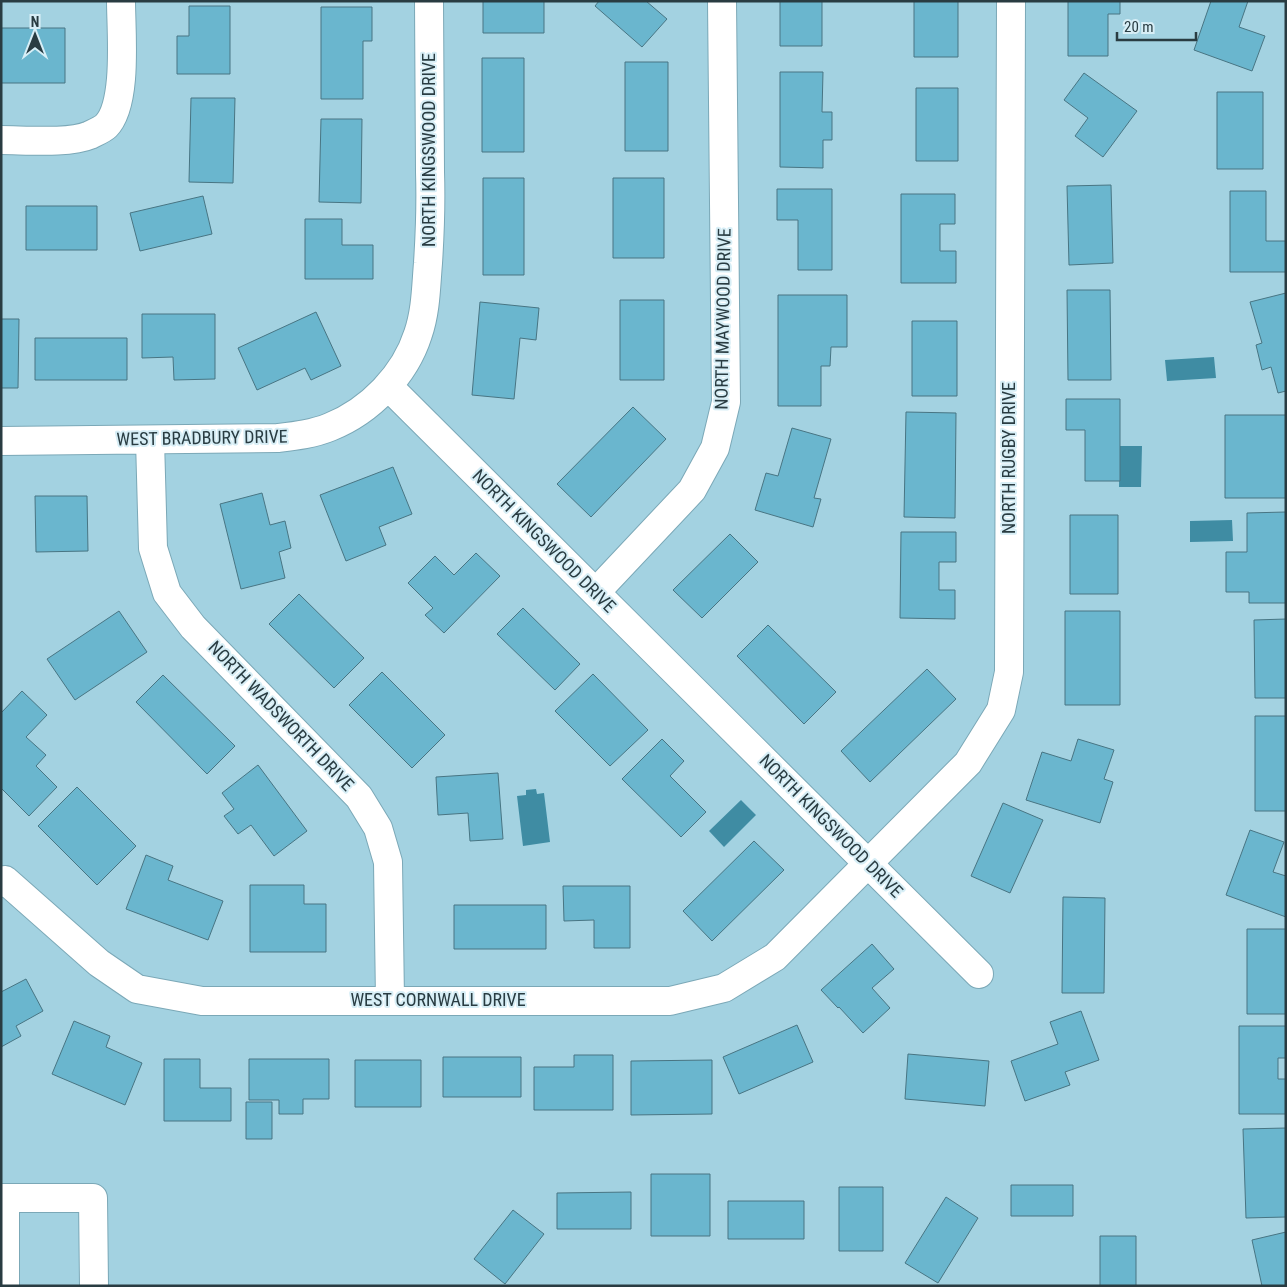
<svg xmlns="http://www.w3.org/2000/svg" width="1287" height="1287" viewBox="0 0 1287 1287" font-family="'Roboto Condensed',sans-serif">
<rect width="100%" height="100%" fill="#a3d2e1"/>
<path fill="#3f8ca3" d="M1214 357 1216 378 1167 381 1165 360Z
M1120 446H1142L1141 487H1119Z
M1232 520 1233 541 1190 542V521Z
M536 789 537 794 544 793 550 842 523 846 517 796 526 795V790Z
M741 800 756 815 724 847 709 831Z"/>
<path fill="#6ab6ce" stroke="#487583" d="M483 1H544V33H483Z
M599 1H646L667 19 642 47 595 6Z
M780 1H822V46H780Z
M914 1H958V57H914Z
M1068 1H1120V14H1108V56H1068Z
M1211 1H1248L1239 27 1265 36 1252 71 1194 50Z
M189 6H230V74H177V36H189Z
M321 7H372V41H363V99H321Z
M1 28H65V83H1Z
M482 58H524V152H482Z
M625 62H668V151H625Z
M780 72H823L822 112H832V140H823V168L780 167Z
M1084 73 1137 111 1103 157 1075 136 1088 118 1064 100Z
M916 88H958V161H916Z
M1217 92H1263V169H1217Z
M191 98H235L233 183 189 182Z
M321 119H362L361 203 319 202Z
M483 178H524V275H483Z
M613 178H664V258H613Z
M1111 185 1113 263 1069 265 1067 186Z
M777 189H832V270H798V220H777Z
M1230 191H1266V241H1286V272H1230Z
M901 194H955V224H940V251H956V283H901Z
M203 196 212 234 140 251 130 213Z
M26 206H97V250H26Z
M305 219H342V245H373V279H305Z
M1067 290H1110L1111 380H1068Z
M1286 293V391L1278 393 1271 367 1262 370 1256 345 1262 343 1250 302Z
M778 295H847V347H831L830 366H821V406H778Z
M620 300H664V380H620Z
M480 302 539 308 536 340 520 338 514 399 472 395Z
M316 312 341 366 311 380 305 368 257 390 238 348Z
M142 314H215V379L174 380 173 357 142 358Z
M1 319H19L18 388H1Z
M912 321H957V396H912Z
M35 338H127V380H35Z
M1066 399H1120V481H1085V430H1066Z
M633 407 666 439 591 517 557 484Z
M906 412 956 413 955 518 904 517Z
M1225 415H1286V498H1225Z
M792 428 831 439 814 498 821 499 813 527 755 510 766 473 778 476Z
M393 467 412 514 379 527 386 545 346 561 320 495Z
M262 493 270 525 285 521 291 548 279 552 285 578 241 589 220 504Z
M35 496H87L88 551 36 552Z
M1286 512V603H1249V592H1226V552H1247V513Z
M1070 515H1118V594H1070Z
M901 532H956V562H939V590H955V619L900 618Z
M730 534 758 562 702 618 673 590Z
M476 553 500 576 444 633 425 615 433 608 408 583 435 556 454 575Z
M299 594 364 658 334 688 269 624Z
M523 608 580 664 555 690 497 634Z
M119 611 147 652 75 700 47 659Z
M1065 611H1120V705H1065Z
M1286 619V698H1255L1254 620Z
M768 625 836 692 804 724 737 656Z
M927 669 956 699 870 782 841 751Z
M382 672 445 735 412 768 349 705Z
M593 674 648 730 610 766 555 711Z
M163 675 235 746 207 774 136 702Z
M22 691 47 715 26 737 46 755 36 766 57 787 29 816 1 788V713Z
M1255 716H1286V811H1255Z
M662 739 684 761 670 776 706 812 681 837 622 779Z
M1078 739 1114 750 1104 779 1113 782 1100 823 1026 800 1042 752 1071 761Z
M258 765 307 831 274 856 251 825 238 834 224 816 234 809 222 793Z
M498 773 503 839 470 841 468 813 438 815 436 777Z
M77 787 136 846 97 885 38 826Z
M1003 803 1043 820 1010 893 971 876Z
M1250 830 1284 842 1273 872 1286 876V917L1226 895Z
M754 841 784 870 712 941 683 911Z
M146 855 173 866 168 880 223 901 208 940 126 909Z
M250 885H304V904H326V952H250Z
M563 886H630V948H594V920L564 921Z
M1063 897 1105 898 1104 993H1062Z
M454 905H546V949H454Z
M1247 929H1286V1014H1247Z
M872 944 894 969 872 988 890 1008 863 1033 839 1007 838 1008 821 990Z
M26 979 43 1011 16 1026 21 1036 1 1047V992Z
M1081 1011 1099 1060 1065 1072 1070 1085 1025 1101 1011 1061 1058 1044 1050 1022Z
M74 1021 110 1036 106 1047 142 1063 125 1105 52 1074Z
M797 1025 813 1062 739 1094 723 1057Z
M1239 1026H1286V1058H1278V1079H1286V1114H1239Z
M908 1054 989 1061 985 1106 905 1099Z
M574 1055H613V1110H534V1067H574Z
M443 1057H521V1097H443Z
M164 1059H200V1088H231V1121H164Z
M249 1059H329V1099H303V1114H279V1100H249Z
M355 1060H421V1107H355Z
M712 1060V1114L631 1115V1061Z
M246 1102H272V1139H246Z
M1286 1128V1217L1246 1218 1243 1129Z
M651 1174H710V1236H651Z
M1011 1185H1073V1216H1011Z
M839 1187H883V1251H839Z
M631 1192V1229H557V1193Z
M946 1197 978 1218 938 1283 905 1263Z
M728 1201H804V1239H728Z
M513 1210 544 1234 505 1284 474 1259Z
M1286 1232V1286H1262L1252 1240Z
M1100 1236H1136V1286H1100Z"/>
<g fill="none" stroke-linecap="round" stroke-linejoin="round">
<defs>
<path id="minor" d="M1 140C25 140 69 144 90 135 94 133 103 129 106 126 128 104 121 31 121 1
M388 386 979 974
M150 440 153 548 167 593 193 627 359 797 378 828 388 862 390 1000
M1 441 278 438C295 436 313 434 330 427 370 411 405 375 418 334 426 311 426 286 428 263 430 232 431 202 430 172 430 115 429 58 429 1
M596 592 692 490 715 448 726 402 722 1
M1 883 5 880 99 963 137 989 202 1001H670L724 988 775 957 968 763 1001 710 1009 672 1011 1
M1 1198H93L94 1286
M5 1198V1286"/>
</defs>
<use href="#minor" stroke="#7ba8b7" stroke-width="30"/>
<use href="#minor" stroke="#fff" stroke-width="28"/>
</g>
<g text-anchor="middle" stroke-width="4" stroke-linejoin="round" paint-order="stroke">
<g font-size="18" fill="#293c42" stroke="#d7eef6">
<text transform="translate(429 150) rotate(-90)" y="6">NORTH KINGSWOOD DRIVE</text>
<text transform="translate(723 319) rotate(-89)" y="6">NORTH MAYWOOD DRIVE</text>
<text transform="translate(202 438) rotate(-1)" y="6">WEST BRADBURY DRIVE</text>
<text transform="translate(1009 458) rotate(-90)" y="6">NORTH RUGBY DRIVE</text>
<text transform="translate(544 541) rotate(45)" y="6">NORTH KINGSWOOD DRIVE</text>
<text transform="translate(281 716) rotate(46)" y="6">NORTH WADSWORTH DRIVE</text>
<text transform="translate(831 826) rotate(45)" y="6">NORTH KINGSWOOD DRIVE</text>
<text x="438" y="1006">WEST CORNWALL DRIVE</text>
</g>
</g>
<rect width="1287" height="1287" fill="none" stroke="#293c42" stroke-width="5"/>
<g transform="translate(35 35)" stroke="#d7eef6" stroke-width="4" paint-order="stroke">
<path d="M0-4L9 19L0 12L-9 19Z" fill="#293c42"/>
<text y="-8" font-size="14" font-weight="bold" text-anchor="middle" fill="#293c42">N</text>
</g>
<path d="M1117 32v8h79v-8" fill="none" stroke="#293c42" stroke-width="2.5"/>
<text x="1124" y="32" font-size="15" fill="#293c42" stroke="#d7eef6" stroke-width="4" paint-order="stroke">20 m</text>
</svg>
